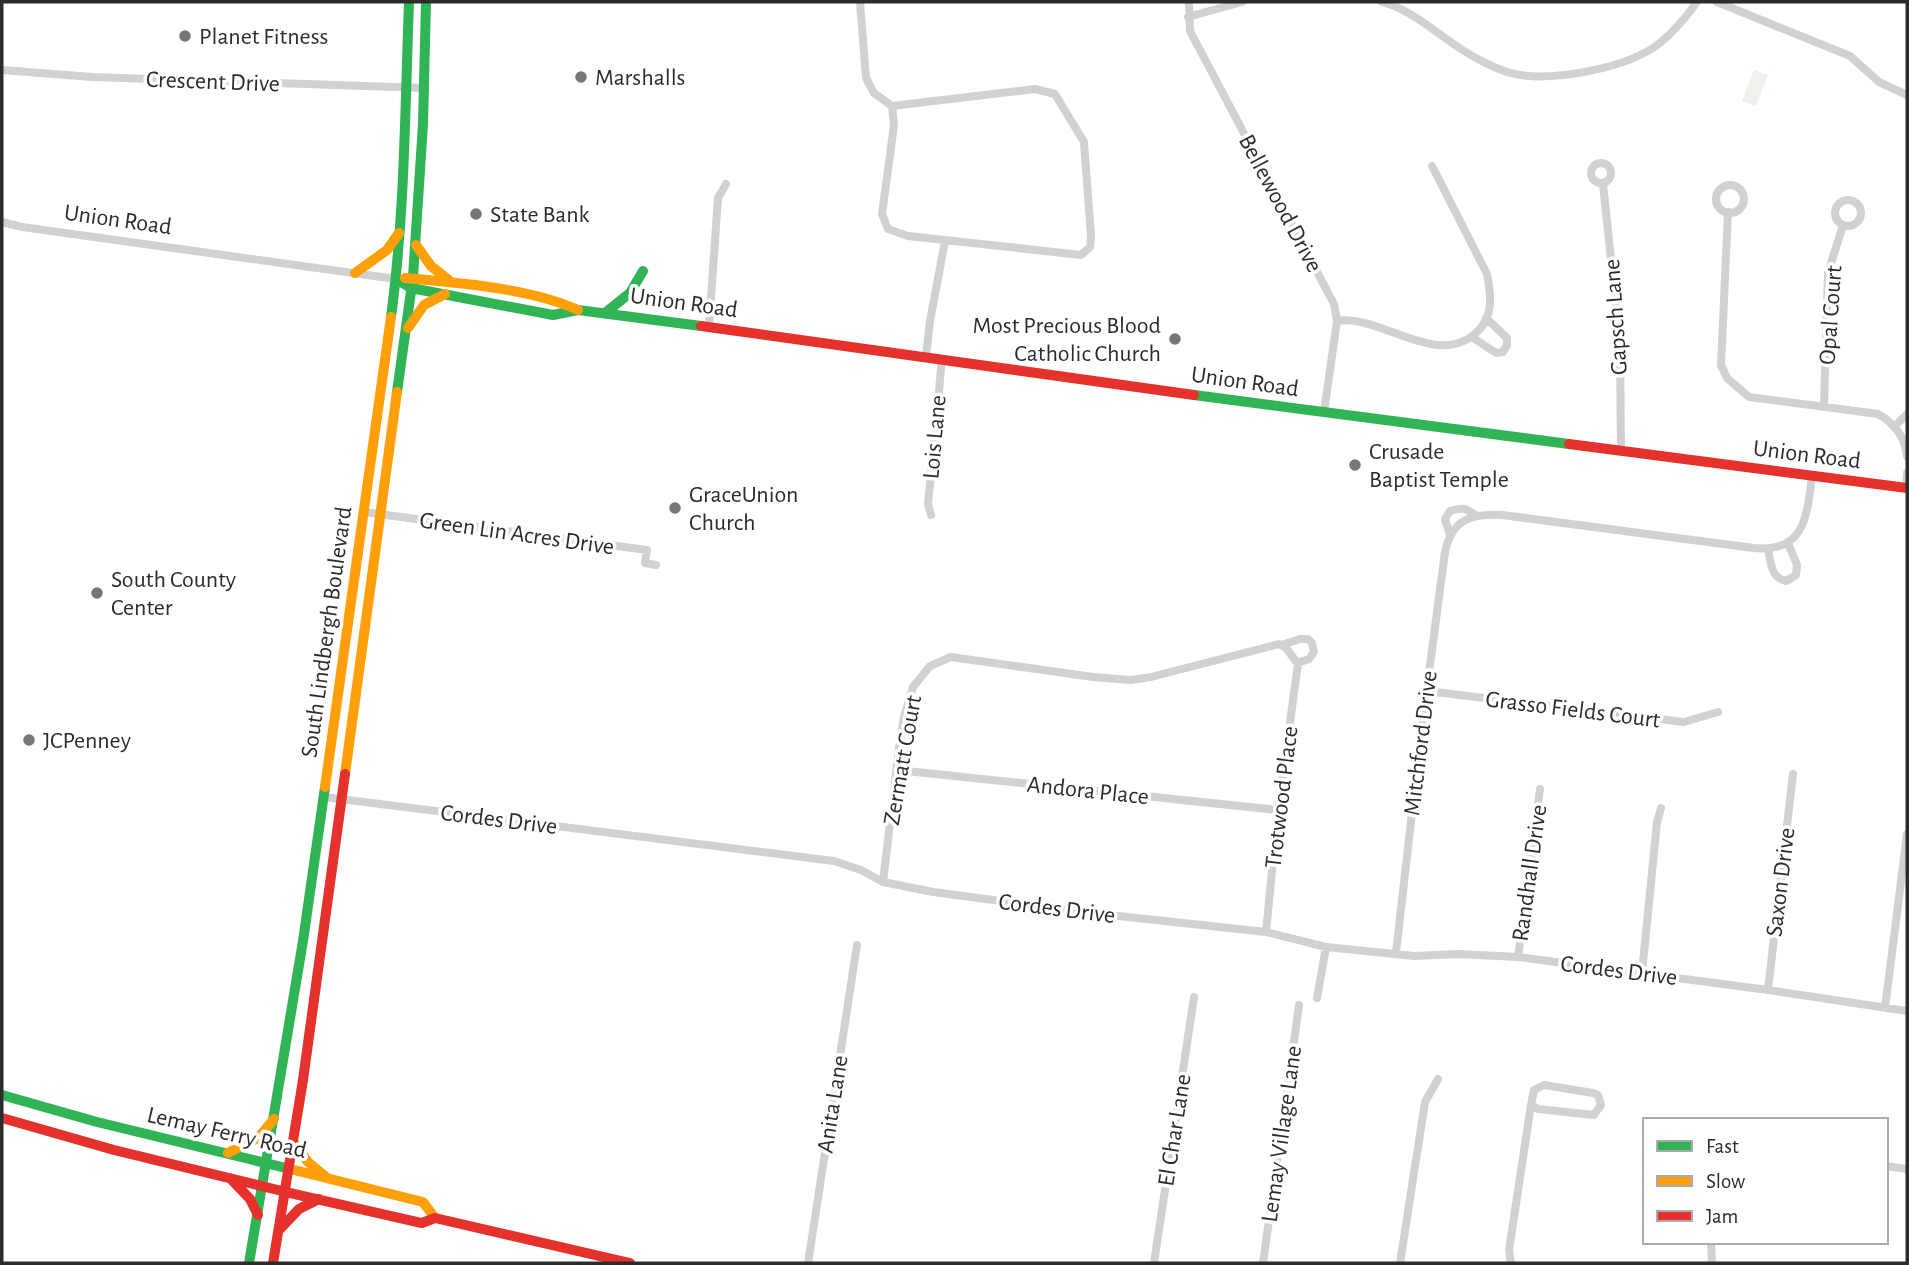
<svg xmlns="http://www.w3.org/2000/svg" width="1909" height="1265" viewBox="0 0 1909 1265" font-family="'Alegreya Sans',sans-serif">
<rect width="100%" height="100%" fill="#fff"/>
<path fill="#eef2eb" d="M1754 70 1768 75 1756 106 1742 101Z"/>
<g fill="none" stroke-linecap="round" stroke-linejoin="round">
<path stroke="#d1d1d1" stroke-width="8" d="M860 2 866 78 874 93 892 106 894 125 882 214 888 229 908 236 1081 255 1090 247 1091 236 1084 142 1055 94 1035 89 892 106
M1189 2 1190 31 1334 304 1337 321 1324 412
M1382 2C1419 12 1444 42 1478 59 1487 64 1498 69 1507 72 1545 84 1620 69 1653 48 1671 36 1684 20 1697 2
M1717 2 1850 56 1879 82 1907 95
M1188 17 1242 2
M2 70 92 77 424 88
M1591 173a10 10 0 1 1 20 0a10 10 0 1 1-20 0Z
M1603 184 1620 344 1621 451
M1716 199a14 14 0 1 1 28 0a14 14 0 1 1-28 0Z
M1835 213a13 13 0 1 1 26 0a13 13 0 1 1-26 0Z
M1728 212 1721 365 1727 378 1749 397 1878 414C1894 423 1905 437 1907 456
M2 222 22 227 396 279
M1337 321C1380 313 1438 371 1478 331 1494 315 1491 295 1487 274L1432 166
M709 326 718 198 726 184
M1472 337 1496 353 1503 352 1507 345V338L1486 318
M926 356 930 321 945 241
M1824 406 1828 273 1843 225
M1894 427 1907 414
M1906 488 1907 473
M364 512 647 550 645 563 656 565
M931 515 928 504 942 359
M1450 535 1445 519 1450 511C1462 507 1466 508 1475 515
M1768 549C1771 562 1770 577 1786 581L1796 575 1797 565 1788 543
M1281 645 1300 639H1308L1312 643 1314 652 1309 659 1297 663
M1426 691 1684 722 1718 712
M897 770 1278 810
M324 797 834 861 861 870 883 882 933 892 1100 914 1266 932 1326 947 1414 956 1458 954 1518 957 1768 990 1907 1011
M883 882 899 748 904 717 913 687 930 666 951 657 1093 677 1131 680 1151 677 1279 644 1286 648 1298 664 1278 810 1266 932
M1396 953 1422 725 1445 552C1452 519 1472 513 1502 515L1754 548C1805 553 1807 516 1812 476
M1518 957 1540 789
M1642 973 1657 822 1661 808
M1768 990 1793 774
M1317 998 1326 947
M1885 1008 1907 834
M1886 1166 1907 1169
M1711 1242 1712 1263
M808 1263 857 945
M1154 1263 1194 997
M1263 1263 1299 1005
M1400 1263 1425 1102 1438 1079
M1511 1263 1509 1250 1531 1105 1534 1090 1544 1085 1593 1093 1598 1095 1601 1105 1594 1115 1538 1109 1531 1105"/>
<path stroke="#30b455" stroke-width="10" d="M396 279 411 288 553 315 578 310 701 326
M605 313 630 293 643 271
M391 317C405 213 405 107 409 2
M397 392 413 277 423 124 426 2
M1194 395 1569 444
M2 1095 97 1122 290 1169
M249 1263 303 941 325 787"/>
<path stroke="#ff9f0a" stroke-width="10" d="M416 245 431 266 451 282
M355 273 387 250 399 233
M405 278C459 283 529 288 578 310
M408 328 424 305 445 294
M345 774 397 392
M325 787 391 317
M294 1143 308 1162 326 1177
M228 1153 259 1137 274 1119
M290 1169 423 1202 435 1218"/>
<path stroke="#e5322d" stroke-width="10" d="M701 326 1194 395
M1569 444 1907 488
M2 1118 114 1150 286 1192
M230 1178 250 1199 258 1215
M286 1192 422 1223 435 1218 630 1263
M279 1230 299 1209 319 1199
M273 1263 303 1080 345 774"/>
</g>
<g fill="#767676" stroke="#fff" stroke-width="2.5">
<circle cx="185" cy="36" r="7"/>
<circle cx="581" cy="77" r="7"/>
<circle cx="476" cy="214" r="7"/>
<circle cx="1175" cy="339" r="7"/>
<circle cx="1355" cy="465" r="7"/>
<circle cx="675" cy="508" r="7"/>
<circle cx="97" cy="593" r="7"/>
<circle cx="29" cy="740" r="7"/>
</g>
<g text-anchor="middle" stroke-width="7" stroke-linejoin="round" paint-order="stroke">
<g font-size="24" fill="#2c2c2c" stroke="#fff" text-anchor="start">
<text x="199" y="44">Planet Fitness</text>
<text x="595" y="85">Marshalls</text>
<text x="490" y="222">State Bank</text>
<text x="1161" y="333" text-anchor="end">Most Precious Blood<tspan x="1161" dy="28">Catholic Church</tspan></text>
<text x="1369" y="459">Crusade<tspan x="1369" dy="28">Baptist Temple</tspan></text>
<text x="689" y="502">GraceUnion<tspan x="689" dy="28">Church</tspan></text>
<text x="111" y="587">South County<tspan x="111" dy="28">Center</tspan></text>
<text x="43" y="748">JCPenney</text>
</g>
<g font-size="24" fill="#2c2c2c" stroke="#fff">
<text transform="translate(213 81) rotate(2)" y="8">Crescent Drive</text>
<text transform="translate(1281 203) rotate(62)" y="8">Bellewood Drive</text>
<text transform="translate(118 219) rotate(8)" y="8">Union Road</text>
<text transform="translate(684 302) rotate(8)" y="8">Union Road</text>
<text transform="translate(1830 315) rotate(-86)" y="8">Opal Court</text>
<text transform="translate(1615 317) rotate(-94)" y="8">Gapsch Lane</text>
<text transform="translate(1245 381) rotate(8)" y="8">Union Road</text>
<text transform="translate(934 437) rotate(-85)" y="8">Lois Lane</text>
<text transform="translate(1807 454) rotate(7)" y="8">Union Road</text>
<text transform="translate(517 533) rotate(8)" y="8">Green Lin Acres Drive</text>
<text transform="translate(326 632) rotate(-82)" y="8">South Lindbergh Boulevard</text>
<text transform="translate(1573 709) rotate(7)" y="8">Grasso Fields Court</text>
<text transform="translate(1420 743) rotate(-83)" y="8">Mitchford Drive</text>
<text transform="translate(902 760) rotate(-80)" y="8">Zermatt Court</text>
<text transform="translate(1088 790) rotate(6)" y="8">Andora Place</text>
<text transform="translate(1281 797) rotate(-83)" y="8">Trotwood Place</text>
<text transform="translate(499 819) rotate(7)" y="8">Cordes Drive</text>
<text transform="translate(1529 873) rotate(-82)" y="8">Randhall Drive</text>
<text transform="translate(1780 882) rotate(-83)" y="8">Saxon Drive</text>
<text transform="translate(1057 908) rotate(7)" y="8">Cordes Drive</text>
<text transform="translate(1619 970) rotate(7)" y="8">Cordes Drive</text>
<text transform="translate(832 1104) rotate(-81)" y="8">Anita Lane</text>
<text transform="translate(1174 1130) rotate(-81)" y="8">El Char Lane</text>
<text transform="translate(227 1132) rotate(13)" y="8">Lemay Ferry Road</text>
<text transform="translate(1281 1134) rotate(-82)" y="8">Lemay Village Lane</text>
</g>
</g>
<rect width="1909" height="1265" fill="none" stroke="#2c2c2c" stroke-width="7"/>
<rect x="1643" y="1118" width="245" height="126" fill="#ffffff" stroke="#ababab" stroke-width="2"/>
<rect x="1657" y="1141" width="35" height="10" fill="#30b455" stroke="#ababab" stroke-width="2"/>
<text x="1706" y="1153" font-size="21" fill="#2c2c2c">Fast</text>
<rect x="1657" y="1176" width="35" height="10" fill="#ff9f0a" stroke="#ababab" stroke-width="2"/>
<text x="1706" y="1188" font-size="21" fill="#2c2c2c">Slow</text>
<rect x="1657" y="1211" width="35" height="10" fill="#e5322d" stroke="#ababab" stroke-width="2"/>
<text x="1706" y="1223" font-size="21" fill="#2c2c2c">Jam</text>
</svg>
